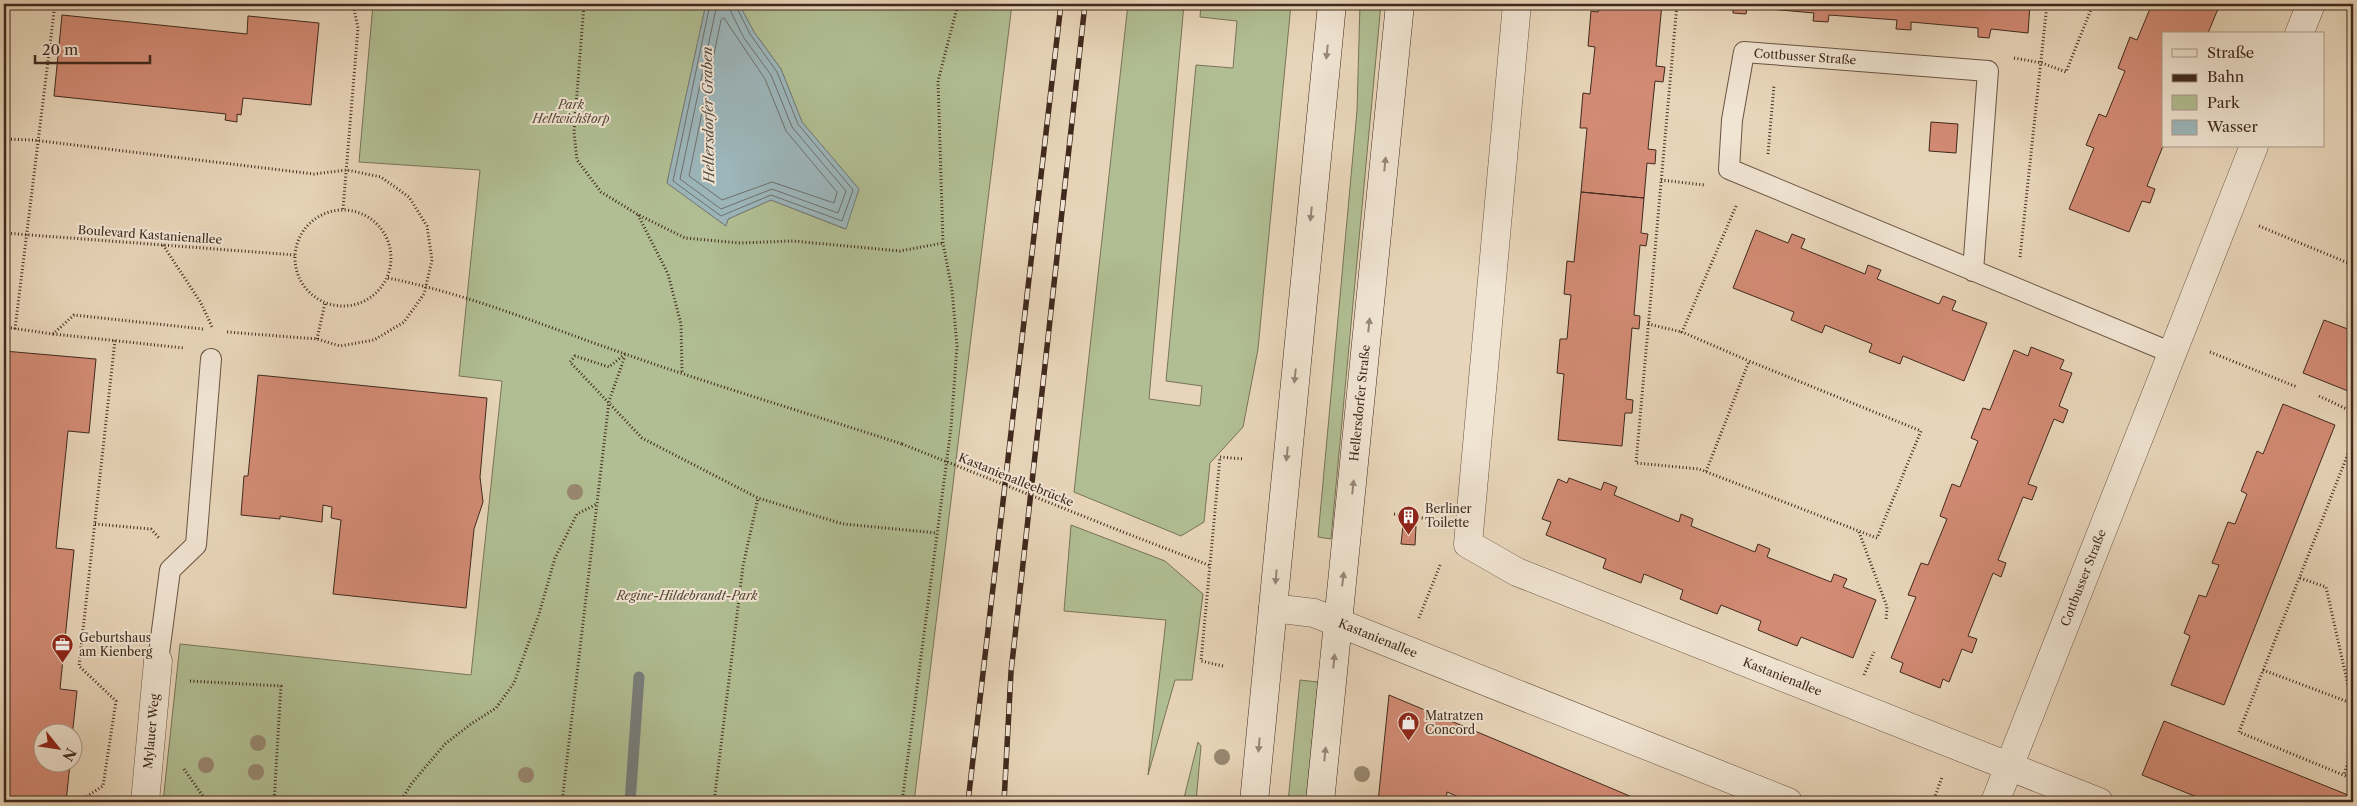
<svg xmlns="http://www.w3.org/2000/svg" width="2357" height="806" viewBox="0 0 2357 806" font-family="'Libre Caslon Text',serif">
<rect width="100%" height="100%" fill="#e8d5b9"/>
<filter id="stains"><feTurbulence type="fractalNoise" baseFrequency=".004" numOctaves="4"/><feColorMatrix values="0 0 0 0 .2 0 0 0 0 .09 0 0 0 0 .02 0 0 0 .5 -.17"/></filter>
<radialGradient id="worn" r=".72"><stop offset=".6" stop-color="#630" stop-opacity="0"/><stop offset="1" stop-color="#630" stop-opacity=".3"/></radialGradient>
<path fill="#b1be93" stroke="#787458" d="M373 4H706L667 183 726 226 728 219 771 200 845 229 859 189 802 122 781 69 754 32 739 4H1012L914 802H163L180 644 471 675 502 381 459 376 480 170 359 162Z
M1128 4H1184L1149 399 1200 406 1202 386 1166 381 1196 65 1233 68 1237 21 1200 17 1201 4H1291L1258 349 1243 427 1210 463 1204 522 1181 536 1074 492Z
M1360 4H1381L1331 539 1318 537 1357 111Z
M1071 525 1165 561 1203 594 1192 680H1175L1148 775 1166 620 1064 611Z
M1300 680 1318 682 1306 802H1288Z
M1198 742 1201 746 1196 802H1183Z"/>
<path fill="#9cb6bb" stroke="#777e7c" d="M706 4H739L754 32 781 69 802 122 859 189 846 229 771 200 728 219 726 226 667 183Z"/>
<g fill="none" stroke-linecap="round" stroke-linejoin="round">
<path stroke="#6e706c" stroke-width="1" d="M710 4 673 181 721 216 771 195 842 221 853 190 798 124 777 72 750 34 735 4
M717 4 680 179 721 209 772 189 838 213 846 191 792 127 771 75 744 38 730 10 729 4
M724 18 765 79 786 131 837 192 834 203 772 182 722 200 689 176 721 20Z"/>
<path stroke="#777e7c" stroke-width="11" d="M630 802 639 677"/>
</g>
<path fill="#d38b75" stroke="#40291d" d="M1599 4H1662L1656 66 1665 67 1663 82 1655 81 1648 149 1656 150 1655 164 1647 163 1644 198 1581 192 1587 128H1580L1583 93 1590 94 1595 47 1588 46 1591 11 1598 12Z
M1715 4H2030L2028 33 1991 29 1989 38 1978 37V28L1911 22V30L1896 29 1897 20 1829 15 1828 22 1813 21 1814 13 1747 7 1746 14 1733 13V6Z
M2152 4H2220L2208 33 2211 34H2163V146L2147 186 2155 189 2150 203 2142 201 2129 232 2069 209 2094 148 2086 145 2099 114 2106 117 2125 71 2118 68 2130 37 2137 40Z
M62 15 247 34 248 16 319 23 311 105 243 98 241 115 237 114V122L225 120 226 114 54 96Z
M1931 122 1958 124 1956 153 1929 151Z
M1581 192 1644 198 1641 233 1648 234 1646 246 1640 245 1634 315 1640 316 1639 329 1632 328 1626 399 1633 400 1632 413H1625L1622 446 1558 440 1564 374 1557 373 1560 339H1567L1571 295 1564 294 1567 261 1574 262Z
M1756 230 1788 243 1792 234 1805 239 1801 248 1865 274 1868 265 1881 270 1877 279 1939 304 1943 296 1956 301 1952 310 1987 323 1964 381 1903 356 1900 364 1869 352 1872 344 1825 325 1822 333 1791 320 1794 312 1733 288Z
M2324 320 2353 331V393L2303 373Z
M2031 347 2064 360 2060 369 2072 373 2059 406 2068 410 2063 423 2054 419 2028 484 2037 487 2032 500 2023 497 1998 560 2006 563 2001 577 1993 573 1968 636 1977 639 1972 653 1962 649 1949 682 1943 679 1940 688 1900 672 1903 663 1891 658 1916 597 1908 595 1921 563 1928 565 1947 519 1940 516 1952 484 1960 487 1978 441 1971 438 1983 408 1990 410 2014 350 2028 356Z
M4 351 96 359 89 433 68 431 56 548 74 550 60 689 77 691 72 737V734H42V764H70L66 802H4V710L6 685H4Z
M258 375 487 398 480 477 483 502 474 529 466 608 333 594 341 520 331 518 332 507 323 505 322 522 280 516V519L241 515 244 476H248Z
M2283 404 2335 425 2224 705 2171 685 2190 636 2184 633 2199 595 2206 597 2219 565 2212 563 2228 522 2235 524 2247 494 2241 491 2257 451 2263 454Z
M1569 478 1601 490 1604 482 1617 487 1614 495 1679 522 1681 514 1693 519 1691 526 1755 552 1758 544 1770 549 1767 557 1831 582 1834 574 1847 579 1843 587 1876 600 1853 658 1801 637 1797 646 1758 630 1761 621 1721 605 1717 614 1680 599 1683 590 1644 574 1641 583 1603 568 1606 559 1546 535 1551 522 1542 519 1558 479 1567 483Z
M1403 525 1416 526 1415 545 1401 544Z
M1389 695 1575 773 1644 802H1470L1447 792 1446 802H1378Z
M2164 721 2353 797V802H2195L2197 797 2142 775Z"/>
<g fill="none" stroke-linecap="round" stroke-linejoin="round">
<defs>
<path id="service" d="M1973 271 1988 71 1744 52 1732 120 1729 169 2172 353
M158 661 170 570 196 545 211 359"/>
<g id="minor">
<path id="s1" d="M1517 4 1468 544 1517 572 2099 802"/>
<path d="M2299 34 2311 4"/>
<path id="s2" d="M1273 608 1314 613 1788 802"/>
<path id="s3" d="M145 802 158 661"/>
<path id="s4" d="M1995 802 2254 146"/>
</g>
<g id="secondary">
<path d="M1254 802 1332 4"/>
<path id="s5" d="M1320 802 1400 4"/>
</g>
</defs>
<use href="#service" stroke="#6a5444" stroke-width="22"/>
<use href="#minor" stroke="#6a5444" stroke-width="29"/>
<use href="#secondary" stroke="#40291d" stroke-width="29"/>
<path stroke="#40291d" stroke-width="3" stroke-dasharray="1 2.5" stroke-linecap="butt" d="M584 4 574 132 577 160 601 192 637 214 685 238 740 243 793 241 900 251 943 243
M1677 4 1636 463 1699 469 1877 538 1921 431 1749 361 1706 472
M353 6 364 4
M4 53 9 4
M2014 58 2042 63 2066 72 2093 4
M4 139 33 140 314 174 347 170 381 177 409 197 427 226 432 260 424 294 404 322 374 340 340 346 317 339 227 332
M1768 154 1774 85
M1661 180 1704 185
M1736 206 1682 332 1749 361
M343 209 358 28 353 4
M295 258a48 48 0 1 1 96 0a48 48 0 1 1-96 0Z
M638 215 668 274 681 324 682 372
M2259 226 2353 265
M4 233 295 255
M163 245 201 303 213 329
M2020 257 2047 4
M388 278C472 295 544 326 625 354 716 386 810 414 902 444
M1648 324 1682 332
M4 327 53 334 74 315 203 329
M15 329 55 4
M53 334 184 348
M317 339 325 303
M2210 352 2297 387
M625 354 609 367 575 356 570 362 642 438 758 498 843 524 937 533
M2319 396 2353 412
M2353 441 2239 732 2353 779
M1394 514 1436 520
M95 524 151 529 160 539
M1123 532 1211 566
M1859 532 1887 607 1886 621
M2300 578 2326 587 2352 703 2353 745 2344 775
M1419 618 1441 563
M1223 666 1201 661 1220 457 1244 459
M2263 670 2351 703
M1864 675 1874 652
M190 681 281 686 274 802
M184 769 207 802
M83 802 84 798 103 786 116 701 79 666 115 340
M400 802 412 783 445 744 471 724 496 708 514 683 539 614 555 558 577 514 597 504
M562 802 609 401 625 356
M714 802 743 566 758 498
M902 802 951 428 957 346 952 290 943 243 938 81 958 4
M1933 802 1942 777"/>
<use href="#service" stroke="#f0e4d2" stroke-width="20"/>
<use href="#minor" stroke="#f0e4d2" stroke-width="28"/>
<use href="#secondary" stroke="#f0e4d2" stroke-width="28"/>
<defs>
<path id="rail" d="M968 802 1061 4
M1004 802 1011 672 1085 4"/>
</defs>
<use href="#rail" stroke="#40291d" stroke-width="5.5"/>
<use href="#rail" stroke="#f0e4d2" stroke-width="4" stroke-dasharray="11" stroke-linecap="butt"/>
<path stroke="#40291d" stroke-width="3" stroke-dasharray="1 2.5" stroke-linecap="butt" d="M902 444 1123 532"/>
</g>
<g fill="#988770">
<circle cx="575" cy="492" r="8"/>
<circle cx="258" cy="743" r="8"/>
<circle cx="1222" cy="757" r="8"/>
<circle cx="206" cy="765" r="8"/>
<circle cx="256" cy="772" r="8"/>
<circle cx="1362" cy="774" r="8"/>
<circle cx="526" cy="775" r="8"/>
</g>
<defs><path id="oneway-solid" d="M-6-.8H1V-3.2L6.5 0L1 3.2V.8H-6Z" transform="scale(1.25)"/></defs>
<g fill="#988678">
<use href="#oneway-solid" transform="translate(1327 52) rotate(96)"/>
<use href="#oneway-solid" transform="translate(1385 164) rotate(-84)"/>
<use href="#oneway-solid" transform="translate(1311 214) rotate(96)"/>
<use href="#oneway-solid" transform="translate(1369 325) rotate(-84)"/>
<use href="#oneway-solid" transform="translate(1295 376) rotate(96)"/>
<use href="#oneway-solid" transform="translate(1287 454) rotate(96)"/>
<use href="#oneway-solid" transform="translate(1353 487) rotate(-84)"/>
<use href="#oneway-solid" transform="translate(1276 577) rotate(95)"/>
<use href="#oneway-solid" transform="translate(1343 579) rotate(-83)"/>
<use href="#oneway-solid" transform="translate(1334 661) rotate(-84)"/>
<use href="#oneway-solid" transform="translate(1259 745) rotate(95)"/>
<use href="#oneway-solid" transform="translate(1325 754) rotate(-84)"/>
</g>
<defs>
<symbol id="building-pin" viewBox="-11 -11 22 30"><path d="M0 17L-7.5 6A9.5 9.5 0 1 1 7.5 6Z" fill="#8f2418" stroke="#f0e4d2"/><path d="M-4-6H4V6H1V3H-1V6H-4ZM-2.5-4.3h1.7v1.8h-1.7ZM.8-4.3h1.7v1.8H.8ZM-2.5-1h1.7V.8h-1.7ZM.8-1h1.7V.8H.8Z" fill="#fff"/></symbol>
<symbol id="office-pin" viewBox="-11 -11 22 30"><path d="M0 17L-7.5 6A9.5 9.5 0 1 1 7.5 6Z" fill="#8f2418" stroke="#f0e4d2"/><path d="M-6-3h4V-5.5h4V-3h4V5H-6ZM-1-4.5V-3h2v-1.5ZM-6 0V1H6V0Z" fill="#fff"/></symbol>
<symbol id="shop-pin" viewBox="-11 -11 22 30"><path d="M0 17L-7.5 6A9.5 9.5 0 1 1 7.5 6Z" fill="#8f2418" stroke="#f0e4d2"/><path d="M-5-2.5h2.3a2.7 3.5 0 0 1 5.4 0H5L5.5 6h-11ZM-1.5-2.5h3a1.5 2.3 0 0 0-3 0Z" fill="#fff"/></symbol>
</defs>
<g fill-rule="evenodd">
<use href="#building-pin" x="1396" y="504" width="25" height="34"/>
<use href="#office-pin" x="50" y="632" width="25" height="34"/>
<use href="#shop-pin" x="1396" y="710" width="25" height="34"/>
</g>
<g text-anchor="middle" stroke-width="4" stroke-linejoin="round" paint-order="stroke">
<g font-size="12" fill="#40291d" stroke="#f0e4d2">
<text transform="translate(1805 57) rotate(4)" y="4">Cottbusser Straße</text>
<text transform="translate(150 235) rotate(4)" y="4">Boulevard Kastanienallee</text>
<text dy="4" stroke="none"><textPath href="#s5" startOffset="401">Hellersdorfer Straße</textPath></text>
<text transform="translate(1016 480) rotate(22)" y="4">Kastanienalleebrücke</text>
<text dy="4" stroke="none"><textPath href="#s4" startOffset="241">Cottbusser Straße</textPath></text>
<text dy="4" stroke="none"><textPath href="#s2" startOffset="110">Kastanienallee</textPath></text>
<text dy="4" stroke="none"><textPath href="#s1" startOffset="884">Kastanienallee</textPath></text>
<text dy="4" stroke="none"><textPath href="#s3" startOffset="71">Mylauer Weg</textPath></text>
</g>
<g font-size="12" font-style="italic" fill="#574735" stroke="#f0e4d2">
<text x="571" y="109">Park<tspan x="571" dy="14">Hellwichstorp</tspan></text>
<text x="687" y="600">Regine-Hildebrandt-Park</text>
</g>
<g font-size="12" fill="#40291d" stroke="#f0e4d2" text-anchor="start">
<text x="1425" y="513">Berliner<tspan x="1425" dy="14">Toilette</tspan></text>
<text x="79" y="642">Geburtshaus<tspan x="79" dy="14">am Kienberg</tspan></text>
<text x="1425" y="720">Matratzen<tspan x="1425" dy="14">Concord</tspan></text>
</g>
<g font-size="14" font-style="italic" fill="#574c44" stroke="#f0e4d2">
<text transform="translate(708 115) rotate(-91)" y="5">Hellersdorfer Graben</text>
</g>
</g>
<rect width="2357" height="806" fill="none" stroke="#e8d5b9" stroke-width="20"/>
<rect x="5" y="5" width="2347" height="796" fill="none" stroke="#40291d" stroke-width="2.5"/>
<rect x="10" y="10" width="2337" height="786" fill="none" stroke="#40291d"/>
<rect x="2162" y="32" width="162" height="115" fill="#f0e4d2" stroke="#aa998a"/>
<rect x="2172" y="49" width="25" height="8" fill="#f0e4d2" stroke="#aa998a"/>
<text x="2207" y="58" font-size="15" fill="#40291d">Straße</text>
<rect x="2172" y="74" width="25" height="8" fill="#40291d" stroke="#aa998a"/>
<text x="2207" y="82" font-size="15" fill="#40291d">Bahn</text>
<rect x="2172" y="95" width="25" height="15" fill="#b1be93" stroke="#aa998a"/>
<text x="2207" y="108" font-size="15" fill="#40291d">Park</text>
<rect x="2172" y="120" width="25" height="15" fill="#9cb6bb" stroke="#aa998a"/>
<text x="2207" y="132" font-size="15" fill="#40291d">Wasser</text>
<g transform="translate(58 748) rotate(120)"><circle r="24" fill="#f0e4d2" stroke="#aa998a"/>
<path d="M0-4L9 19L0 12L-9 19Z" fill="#8f2418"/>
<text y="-8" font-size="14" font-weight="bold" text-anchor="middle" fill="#40291d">N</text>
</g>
<path d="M35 55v8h115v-8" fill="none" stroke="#40291d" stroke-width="2.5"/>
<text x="42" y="55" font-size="15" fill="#40291d" stroke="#f0e4d2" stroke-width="4" paint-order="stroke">20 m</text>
<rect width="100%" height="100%" filter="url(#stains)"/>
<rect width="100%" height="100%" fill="url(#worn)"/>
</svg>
